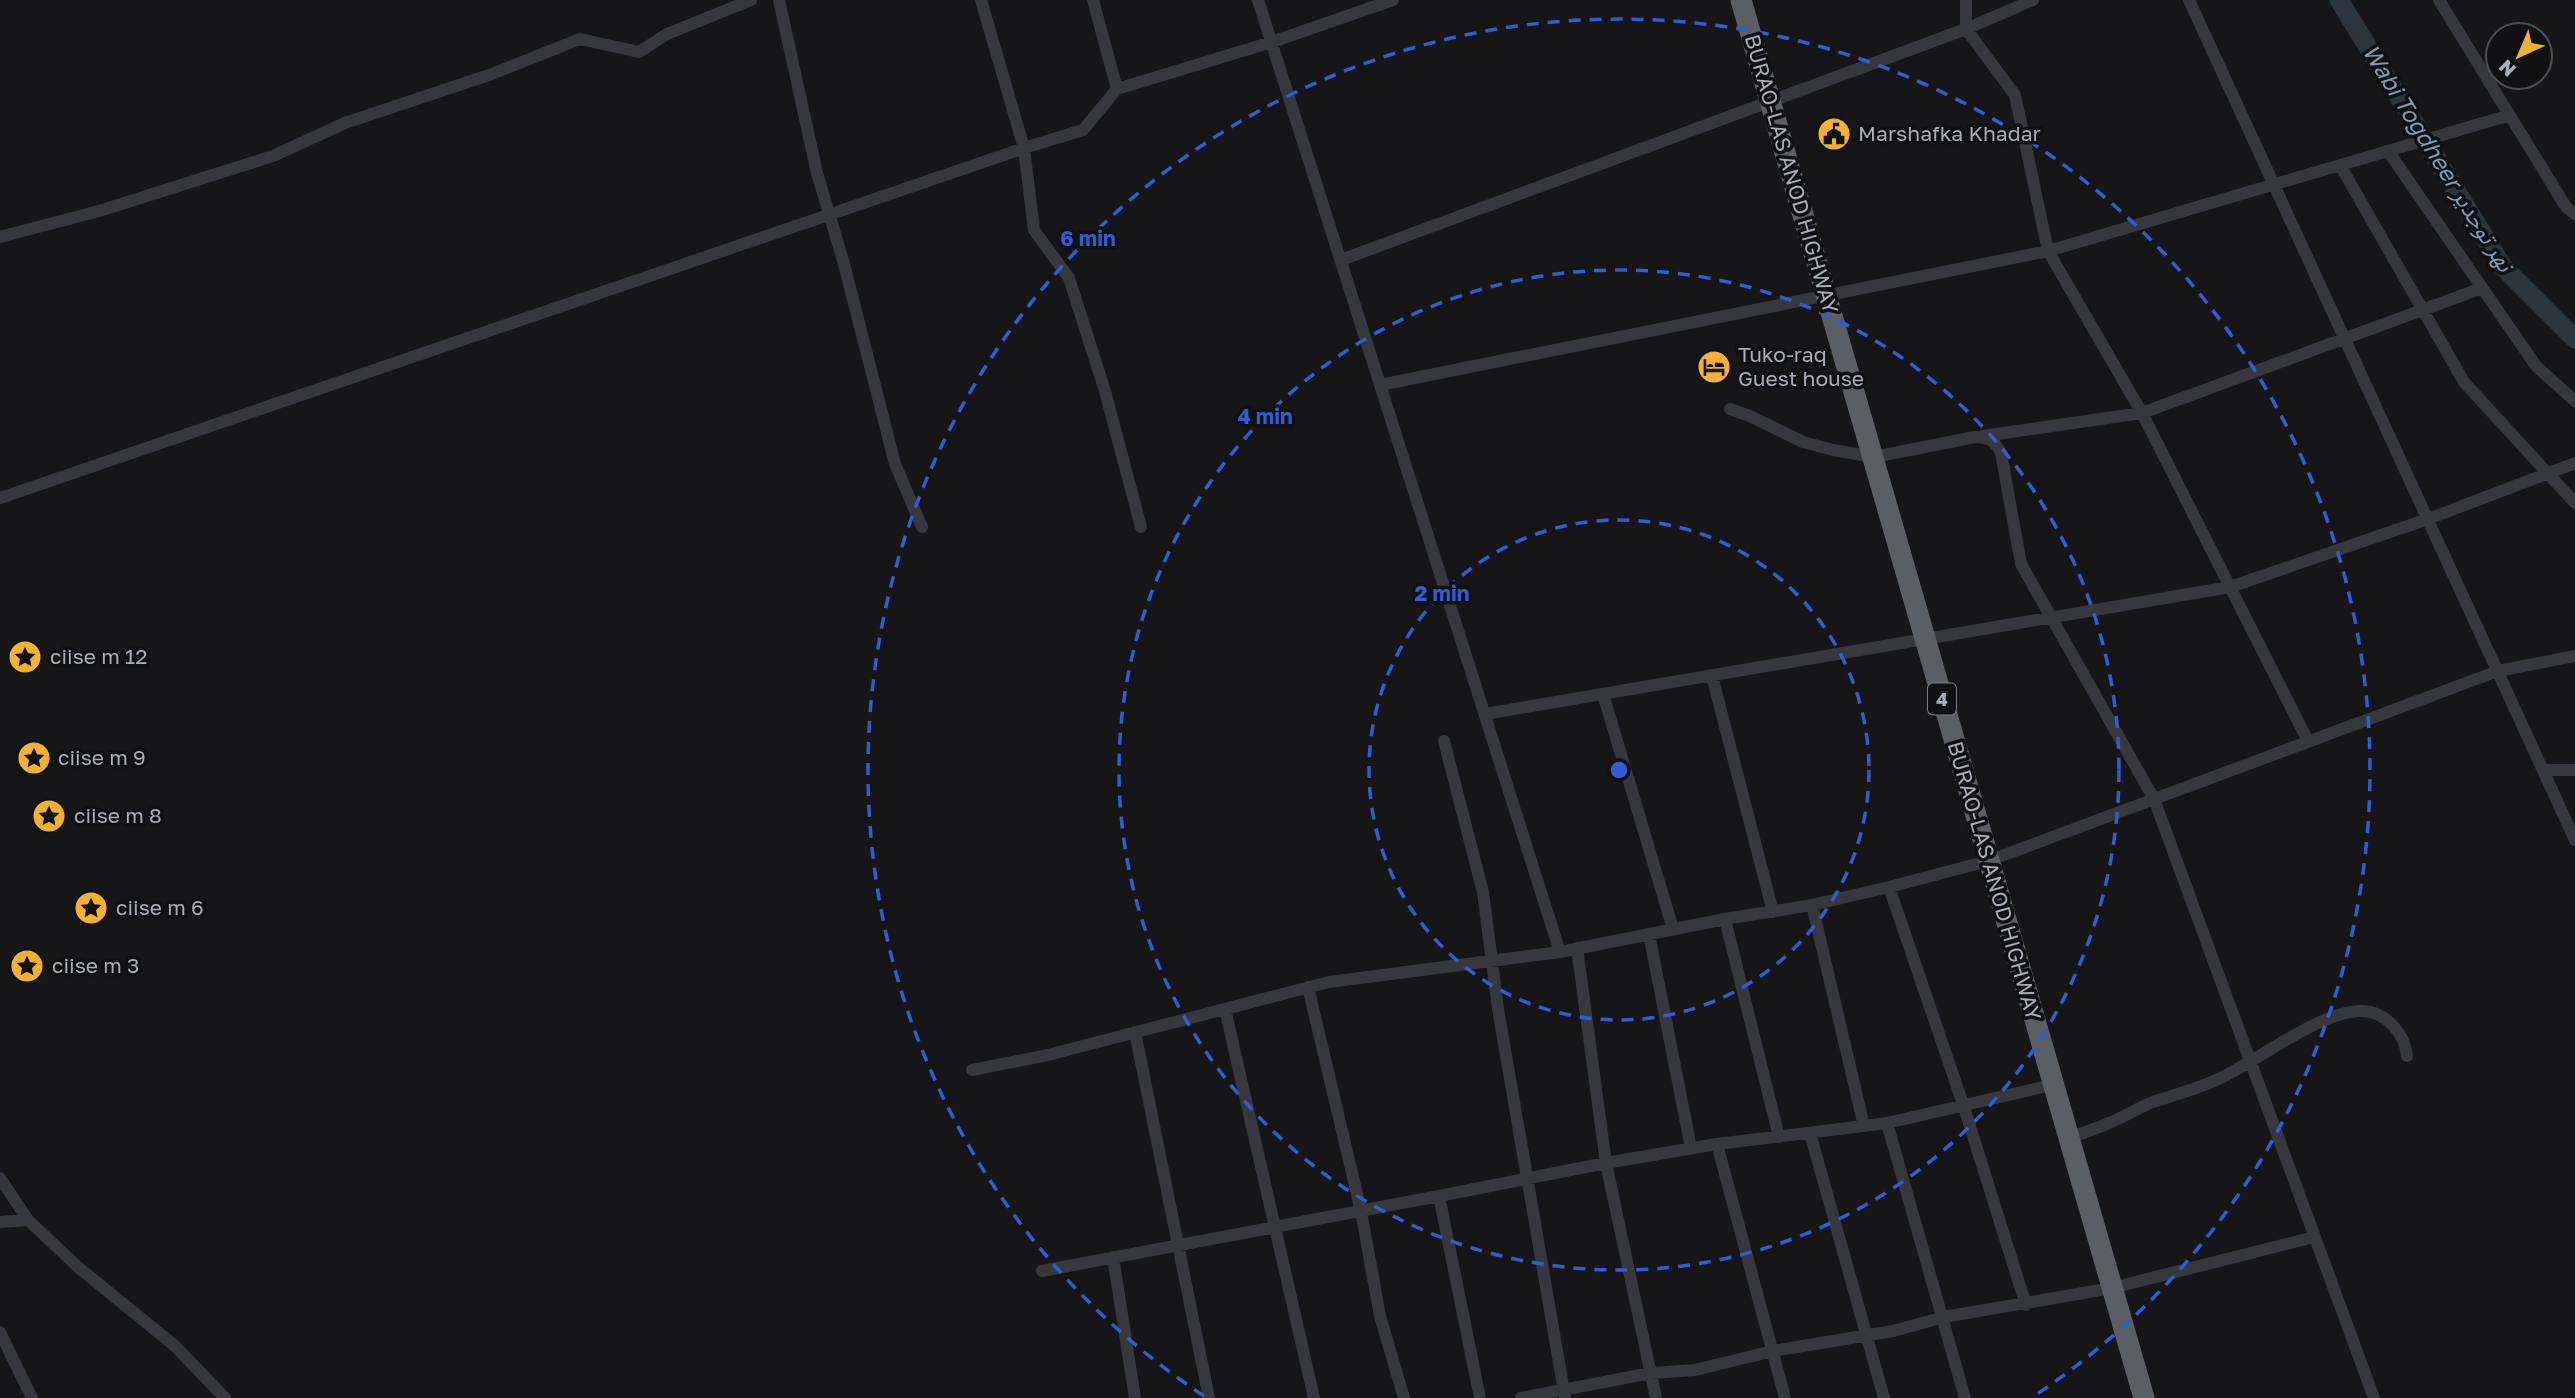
<svg xmlns="http://www.w3.org/2000/svg" width="2575" height="1398" viewBox="0 0 2575 1398" font-family="'Golos Text','Noto Sans Arabic',sans-serif">
<rect width="100%" height="100%" fill="#161618"/>
<g fill="none" stroke-linecap="round" stroke-linejoin="round">
<path stroke="#2c353c" stroke-width="19" d="M2339 0 2503 267 2575 339"/>
<path stroke="#37383d" stroke-width="12" d="M779 0 817 173 844 264 895 464 922 527
M981 0 1024 148 1083 130 1117 89 1272 42 1393 0
M1093 0 1117 89
M1258 0 1560 952
M1966 0V29L2015 95 2048 251 2142 413 2308 741
M2189 0 2575 840
M2439 0 2566 207 2575 214
M2388 151 2536 366 2575 401
M2340 165 2464 382 2575 503
M0 237 99 211 273 156 345 123 492 74 580 39 639 52 667 34 751 0
M1341 260 1966 29 2033 0
M1380 385 2048 251 2510 115
M1730 409 1750 416 1803 442 1833 450 1874 457 1975 437C1989 437 1995 441 2001 453L2021 564 2154 799 2374 1398
M1983 436 2142 413 2482 288
M0 498 1024 148 1034 230 1069 278 1105 391 1141 527
M1712 676 1773 912
M1603 694 1673 929
M1485 714 2230 587 2428 519 2575 463
M1444 741 1483 892 1498 1009 1565 1397
M2543 770H2575
M1889 887 1963 1104 2026 1305
M1812 905 1864 1126
M1725 919 1779 1137
M1649 934 1691 1148
M1577 948 1606 1163 1656 1398
M1308 987 1361 1211 1380 1316 1404 1398
M1225 1009 1314 1398
M1135 1032 1209 1398
M972 1070 1048 1055 1329 982 1560 952 1725 919 1812 905 1889 887 1988 861 2498 671 2575 656
M1887 1123 1965 1398
M1810 1133 1884 1398
M2069 1138C2082 1133 2096 1129 2109 1123 2124 1117 2138 1108 2153 1102 2173 1095 2194 1090 2214 1081 2256 1063 2318 1011 2362 1011 2386 1011 2405 1034 2407 1056
M1717 1144 1785 1398
M0 1178 28 1220 78 1267 175 1346 225 1398
M1439 1196 1606 1163 1717 1144 1887 1123 2052 1085
M0 1222 28 1220
M1113 1257 1135 1398
M1042 1271 1439 1196 1480 1398
M0 1332 32 1398
M1521 1398 1651 1373 1695 1370 1773 1351 1893 1331 1944 1317 2112 1288 2314 1237"/>
<path stroke="#5b5e65" stroke-width="21" d="M1741 0 2144 1398"/>
</g>
<g fill="none" stroke="#325cd3" stroke-width="3.5" stroke-dasharray="12 9">
<circle cx="1619" cy="770" r="250"/>
<circle cx="1619" cy="770" r="500"/>
<path d="M1204 1396A751 751 0 1 1 2034 1396"/>
</g>
<defs>
<symbol id="civic-disc" viewBox="-11 -11 22 22"><circle r="9.5" fill="#f2b134" stroke="#111113"/><path d="M-.6-6.5H3V-4.5H.6V-3L4-1V1h2V6H-6V1h2V-1L-.6-3ZM-1.2 2.5V6h2.4V2.5Z" fill="#111"/></symbol>
<symbol id="hotel-disc" viewBox="-11 -11 22 22"><circle r="9.5" fill="#f2b134" stroke="#111113"/><path d="M-6-4.5h1.5V1H6V5H4.5V3h-9V5H-6ZM-4 0a1.8 1.8 0 1 1 3.6 0ZM.5 0V-2.5h3Q6-2.5 6 0Z" fill="#111"/></symbol>
<symbol id="sight-disc" viewBox="-11 -11 22 22"><circle r="9.5" fill="#f2b134" stroke="#111113"/><path d="M0-6L1.8-2.2L6-1.7L2.9 1.2L3.7 5.4L0 3.3L-3.7 5.4L-2.9 1.2L-6-1.7L-1.8-2.2Z" fill="#111"/></symbol>
</defs>
<g fill-rule="evenodd">
<use href="#civic-disc" x="1815" y="115" width="38" height="38"/>
<use href="#hotel-disc" x="1695" y="348" width="38" height="38"/>
<use href="#sight-disc" x="6" y="638" width="38" height="38"/>
<use href="#sight-disc" x="15" y="739" width="38" height="38"/>
<use href="#sight-disc" x="30" y="797" width="38" height="38"/>
<use href="#sight-disc" x="72" y="889" width="38" height="38"/>
<use href="#sight-disc" x="8" y="947" width="38" height="38"/>
</g>
<g text-anchor="middle" stroke-width="7" stroke-linejoin="round" paint-order="stroke">
<rect fill="#111113" stroke="#7b7e86" stroke-width="2" x="1928" y="683.5" width="28" height="31" rx="5"/>
<g font-size="19" font-weight="bold" fill="#a8adb8">
<text x="1942" y="706">4</text>
</g>
<g font-size="21" fill="#a8adb8" stroke="#111113" text-anchor="start">
<text x="1858" y="141">Marshafka Khadar</text>
<text x="1738" y="362">Tuko-raq<tspan x="1738" dy="24">Guest house</tspan></text>
<text x="50" y="664">ciise m 12</text>
<text x="58" y="765">ciise m 9</text>
<text x="74" y="823">ciise m 8</text>
<text x="116" y="915">ciise m 6</text>
<text x="52" y="973">ciise m 3</text>
</g>
<g font-size="21" fill="#a8adb8" stroke="#111113">
<text transform="translate(1791 174) rotate(74)" y="7">BURAO-LAS ANOD HIGHWAY</text>
<text transform="translate(1994 881) rotate(74)" y="7">BURAO-LAS ANOD HIGHWAY</text>
</g>
<g font-size="23" font-style="italic" fill="#7f9bb3" stroke="#111113">
<text transform="translate(2438 158) rotate(58)" y="8">Wabi Togdheer نهر توجدير</text>
</g>
</g>
<circle cx="1619" cy="770" r="10" fill="#325cd3" stroke="#111113" stroke-width="3.5"/>
<g font-size="21" text-anchor="middle" font-weight="bold" fill="#325cd3" stroke="#111113" stroke-width="7" stroke-linejoin="round" paint-order="stroke">
<text x="1088" y="246">6 min</text>
<text x="1265" y="424">4 min</text>
<text x="1442" y="601">2 min</text>
</g>
<g transform="translate(2519 56) rotate(224)"><circle r="33" fill="#111113" stroke="#4d4f55" stroke-width="2"/>
<path d="M0-5L12 26L0 18L-12 26Z" fill="#f2b134"/>
<text y="-10" font-size="19" font-weight="bold" text-anchor="middle" fill="#a8adb8">N</text>
</g>
</svg>
